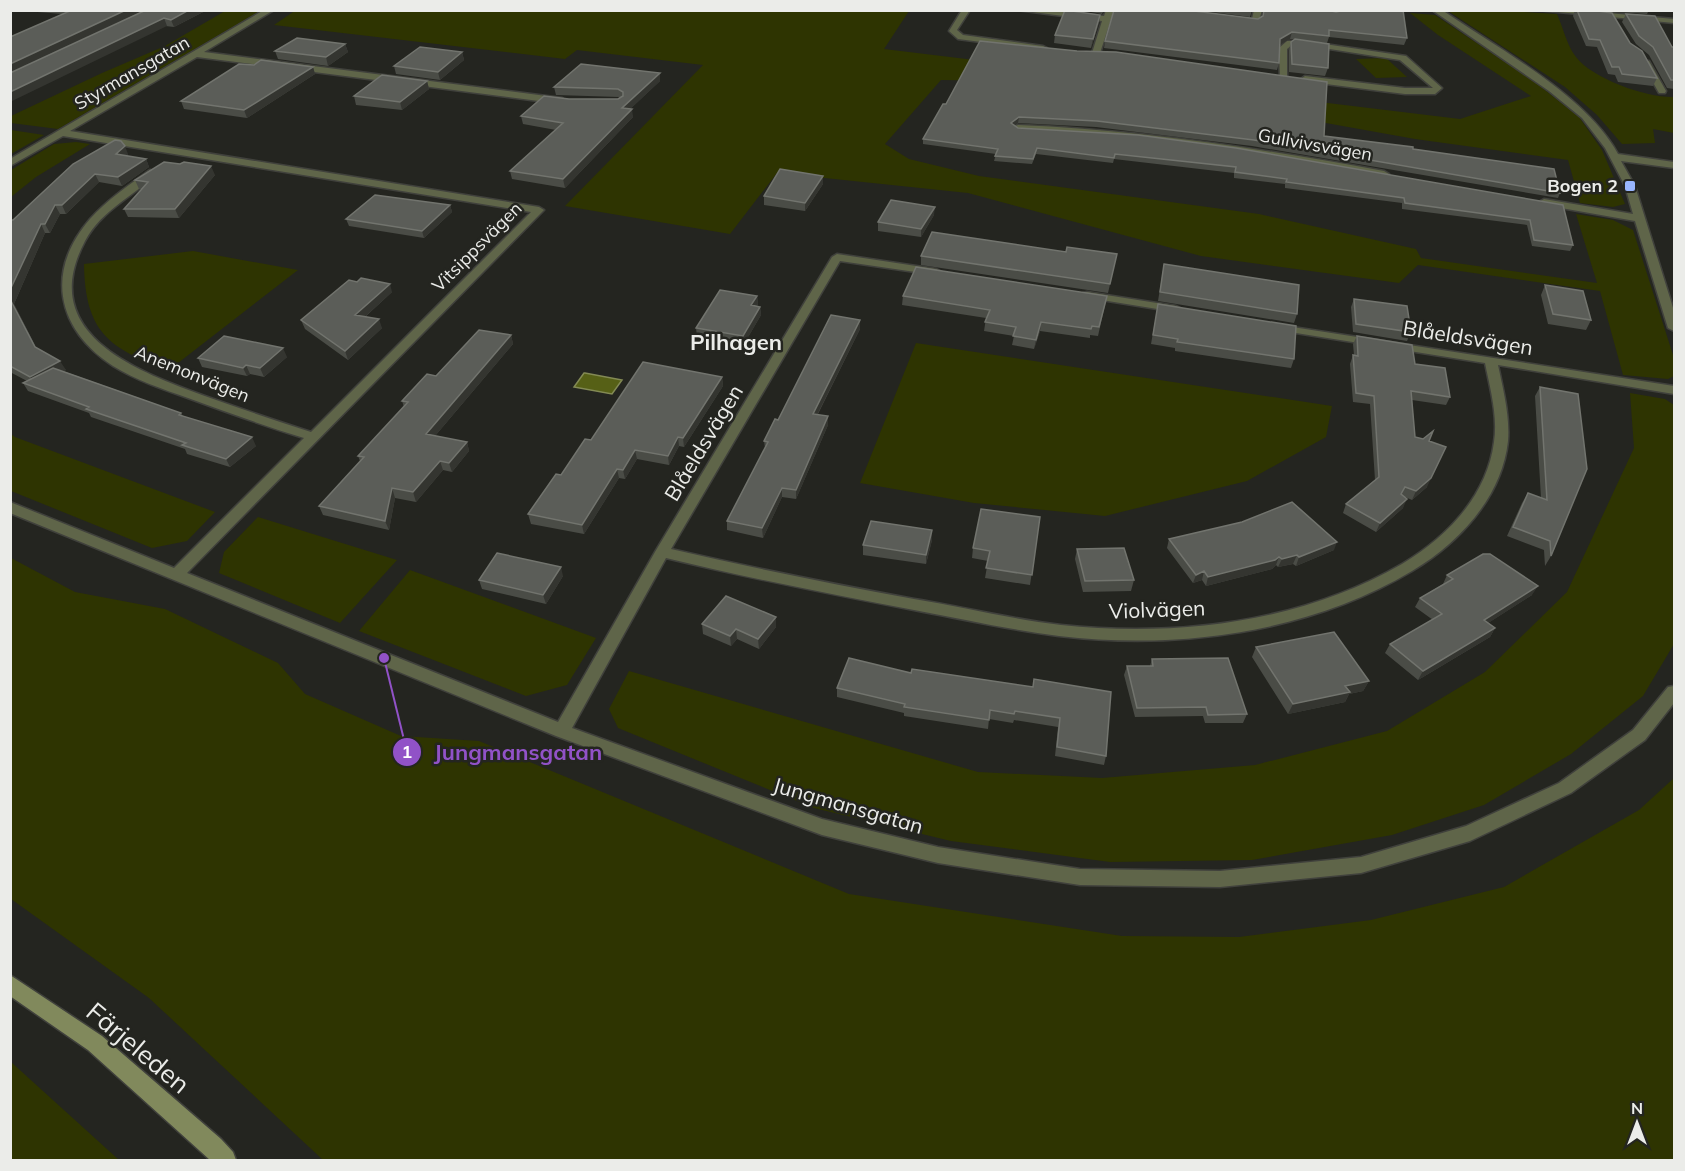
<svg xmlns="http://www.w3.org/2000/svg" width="1685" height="1171" viewBox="0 0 1685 1171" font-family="Mulish,sans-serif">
<rect width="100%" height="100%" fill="#242520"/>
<path fill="#2e3401" d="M296 10 909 11 884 49 1460 119 1531 96 1438 35 1410 13 1435 15 1536 83 1579 117 1602 150 1625 204 1613 207 1580 203 1568 160 1415 139 1265 112 1007 81 941 80 885 144 909 159 979 176 1259 214 1416 249 1421 258 1597 283 1576 214 1613 220 1633 230 1674 358V376L1668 379 1623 375 1600 291 1418 265 1399 283 1201 256 968 193 777 173 730 234 565 206 703 65 577 50 565 59 274 25Z
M225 11H260L58 129 11 123V116L102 73 165 46Z
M1509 11 1557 14C1563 27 1567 46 1576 57 1593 79 1647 98 1674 97V133L1653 129 1655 143 1622 144 1597 115 1565 87 1448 11Z
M1386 58 1407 77 1376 78 1356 59Z
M11 130 44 135 11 154Z
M76 142 90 144 36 177 11 197V170L54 144Z
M193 251 298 270 169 370C108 349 85 331 84 264Z
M916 343 1332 406 1326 437 1247 481 1105 516 974 503 860 483Z
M1630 393 1665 399 1674 405V644L1643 696 1571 754 1484 805 1392 835 1252 860 1110 862 951 841 814 808 618 728 609 709 629 671 978 772 1102 778 1255 765 1387 731 1485 672 1567 592 1634 448Z
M11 434 15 437 215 512 187 541 152 548 11 491Z
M258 517 397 560 340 623 219 573 224 552Z
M11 558 75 592 165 609 278 663 305 694 401 736 479 741 849 894 1122 936 1239 937 1371 920 1504 887 1639 810 1674 778V1160H323L149 998 11 899Z
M410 570 596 638 567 685 526 696 359 631Z
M10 1062H11L119 1160H11Z"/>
<path fill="#566016" stroke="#838a55" stroke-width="1.5" d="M584 373H585L622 380 612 394 574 387Z"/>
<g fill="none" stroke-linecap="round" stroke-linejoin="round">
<defs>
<path id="lane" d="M1254 10H1262L1258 24 1236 20 1240 18 1252 19Z"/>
<path id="street" d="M264 10H274L204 52 562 98 566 101 562 104 197 57 70 131 539 207 544 210 187 573 558 722 655 552 832 257 837 254 936 269 942 272 936 275 840 261 671 549C752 568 833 584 914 599 963 607 1011 619 1061 625 1176 637 1300 623 1402 564 1447 537 1487 496 1494 442 1498 416 1490 388 1485 363L1277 330 1273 328V324L1674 386V394L1498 365C1503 389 1510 416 1508 441 1502 497 1459 543 1412 571 1308 633 1178 650 1059 636 1011 630 962 619 914 610 831 594 748 578 666 558L572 728 822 819 938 847 1080 869 1220 871 1361 857 1466 826 1559 783 1633 730 1668 687 1674 686V703L1645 740 1571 793 1470 841 1361 873 1220 887 1080 885 938 863 822 835 556 736 10 513V502L174 568 304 438C265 426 226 412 188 398 162 389 136 380 113 366 56 329 45 271 90 219 107 200 129 185 150 170L158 172C135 196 102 209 85 241 36 333 134 370 202 395 238 408 274 420 311 432L531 212 63 136 10 166V159Z
M962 10H970L957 30 963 35 1043 46 1047 48 1043 50 958 39 949 31Z
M1017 10H1048L1104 16 1106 10H1114L1100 53 1096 55 1092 53 1102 21Z
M1432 10H1442C1497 48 1586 95 1618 154L1674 162V168L1621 161 1635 186 1674 311V331L1668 328 1635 221 1544 205 1539 202 1544 199 1633 214 1625 186 1605 148 1582 118 1549 91Z
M1537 10H1575L1674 19V23Z
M1287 41H1304L1406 56 1442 88 1435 94H1405L1302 81 1301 79 1305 76 1405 88H1433L1400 60 1304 45H1292L1287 49V77L1280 79 1279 48Z
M1643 61H1649L1666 91 1665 93H1659L1642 63Z
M1018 125C1142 130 1262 149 1384 171L1389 174 1384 177 1248 153 1156 141 1015 130V126Z
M1087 292 1176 306 1182 309 1176 312 1083 297V293Z"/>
<path id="secondary" d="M10 975 102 1036 221 1139 233 1152 236 1160H210L88 1050 10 996Z"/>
</defs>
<use href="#lane" stroke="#40413c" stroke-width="3"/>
<use href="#street" stroke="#40413c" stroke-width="3"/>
<use href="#secondary" stroke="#40413c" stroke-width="3"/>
<use href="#lane" fill="#5f6549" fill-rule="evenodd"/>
<use href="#street" fill="#5f6549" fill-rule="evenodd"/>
<use href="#secondary" fill="#81895c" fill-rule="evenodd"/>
</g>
<path fill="#4a4c46" d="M12 10H207L174 27 63 14Z
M1080 10H1104L1102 14Z
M1186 10 1407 38 1404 45 1329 37 1327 43 1298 40 1328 68 1325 76 1289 72V50L1291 42 1295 39H1290L1279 45V63L1277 70 1104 48 1105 41Z
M1197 10H1252L1250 17Z
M1575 10H1591L1630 43 1657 78 1653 86 1618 82 1615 75 1608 74 1597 47 1586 46 1573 16Z
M1615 10H1649L1647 14 1616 12Z
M1626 14 1672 47H1674V89L1667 88 1649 55 1636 44 1622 22Z
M1100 15 1099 23 1091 48 1054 43 1055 35Z
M345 44 348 52 328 66 278 59 275 51Z
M462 52 464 60 440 80 396 74 394 66Z
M254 65 313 67 315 74 247 118 184 109 181 101Z
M427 81 429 89 402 110 356 105 354 96Z
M660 81 630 109 633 117 565 188 512 179 510 171 556 130 523 124 521 116 569 99H618L620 98 619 97 556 95 554 87Z
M943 104 1324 136 1413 149 1560 193 1558 198 1252 146 1096 127 1018 123 1015 126 1018 128 1563 205 1573 245 1570 251 1532 246 1527 225 1402 209V203L1285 188V184L1234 178V173L1114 159 1113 163 1036 154 1032 164 994 161 996 154 923 144V139Z
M128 154 127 156 146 159 149 167 122 186 99 182 66 214H60L50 233H45L14 304 36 347 66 370 63 371 181 413 183 416 256 446 230 467 187 454 185 449 91 417 89 413 28 391 23 383 27 381 10 372V220H13Z
M215 175 179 218 128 217 124 209 142 189H139L135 180Z
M823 176V184L805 211 764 205V196Z
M450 205 452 212 424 238 349 226 346 219Z
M934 215 921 237 878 231V222Z
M1066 252 1117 254 1108 293 921 265V256Z
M1164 264 1297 314 1294 323 1158 301Z
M357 282 392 292 365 317 382 328 348 360 305 329 301 320Z
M1545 285 1591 320 1586 330 1548 324 1541 295Z
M757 296 758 304 757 306 760 307 761 315 744 344 697 337 696 328Z
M903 296H1107L1098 336 1090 335V338L1040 331 1034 349 1012 345 1014 336 984 331 986 318 902 305Z
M1354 299 1411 332 1407 341 1353 332 1351 307Z
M1158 304 1294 359 1291 368 1175 351V348L1151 344Z
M860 320V329L818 414 828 425 796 499 782 497 763 538 727 530V521L765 448 764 441 778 420Z
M511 335 513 344 435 436 467 442 469 451 452 472 443 470 416 502 395 498 389 530 323 515 319 506 360 461 358 456 404 407 402 401 436 376Z
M1357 336 1415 364 1450 397 1446 405 1412 400 1415 437 1429 441 1427 487 1412 500 1405 497 1403 508 1376 532 1343 513 1346 504 1375 480 1370 404 1353 402 1350 364 1353 355H1354L1353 344Z
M287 357 264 377 250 374 247 376 202 367 198 358Z
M722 377 723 386 684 447 679 446 669 465 637 459 625 479 619 478 584 534 531 524 528 514 591 440Z
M1540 387 1551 556 1545 566 1544 550 1507 536 1522 503 1528 493 1541 498 1535 396Z
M1040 517 1030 585 985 578 988 561 972 558 973 548Z
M1169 539 1334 550 1296 566 1293 564 1278 567 1276 565 1272 569 1206 586 1202 580 1193 583 1167 548Z
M932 540 926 564 863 555V545Z
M1077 549 1134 580 1131 591 1083 592 1075 559Z
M1447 575 1532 595 1488 623 1495 628 1490 637 1418 680 1385 653 1390 644 1433 620 1415 607 1420 598 1443 584Z
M563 576 546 604 482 589 479 580Z
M702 624 776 627 759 649 737 639 731 646 703 634Z
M1256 647 1369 681 1363 691 1349 694 1345 702 1288 714 1252 657Z
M1152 659 1247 714 1243 723H1205L1203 716 1135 717 1124 675 1127 666H1150Z
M911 673 1032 687 1106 756 1104 765 1055 756 1058 727 1014 720 1013 723 989 719 988 729 904 716V713L837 697V688Z"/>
<path fill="#343530" d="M126 10H145L10 73V64Z
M189 10H207L174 27 171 20Z
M1100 15 1099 23 1091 48 1093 39Z
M164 18 167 26 10 102V92Z
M1292 32 1290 39 1278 46 1280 39Z
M345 44 348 52 328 66 326 57Z
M462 52 464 60 440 80 438 72Z
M313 67 315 74 247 118 244 110Z
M660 73V81L623 116 622 108Z
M427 81 429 89 402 110 400 102Z
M632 109 633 117 565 188 563 179Z
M1019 117 1018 123 1011 129V123Z
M125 146 128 154 120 162 116 154Z
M146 159 149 167 122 186 118 177Z
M211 166 215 175 179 218 175 209Z
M95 174 99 182 66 214 62 205Z
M823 176V184L805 211V203Z
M55 205 60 214 50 233 45 224Z
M450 205 452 212 424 238 422 231Z
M935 207 934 215 921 237V229Z
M41 224 45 233 14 304 40 356 10 299V290Z
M390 284 392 292 358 323 355 315Z
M757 296 758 304 752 314 751 305Z
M760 307 761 315 744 344 743 336Z
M379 319 382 328 348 360 345 351Z
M860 320V329L813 423V414Z
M1041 322 1040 331 1034 349 1036 340Z
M511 335 513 344 429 443 426 434Z
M283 348 287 357 264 377 260 368Z
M60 361 66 370 35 386 30 377Z
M246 365 250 374 247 376 243 368Z
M722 377 723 386 684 447 683 438Z
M828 416V425L796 499V490Z
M252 437 256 446 230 467 226 459Z
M678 437 679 446 669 465 668 456Z
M467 442 469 451 452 472 449 463Z
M635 450 637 459 625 479 623 470Z
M1442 456 1427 487 1412 500 1416 491Z
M440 461 443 470 416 502 413 492Z
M617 469 619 478 584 534 582 525Z
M392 488 395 498 389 530 385 521Z
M782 488V497L763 538 762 528Z
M1407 499 1403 508 1376 532 1380 523Z
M932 530V540L926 564V555Z
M1337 542 1334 550 1296 566 1299 557Z
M1297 555 1293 564 1278 567 1282 559Z
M1279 557 1276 565 1272 569 1206 586 1208 577Z
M561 567 563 576 546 604 543 595Z
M1204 571 1202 580 1193 583 1196 575Z
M1538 586 1532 595 1479 629 1484 620Z
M776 617V627L759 649 758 639Z
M1495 628 1490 637 1418 680 1423 671Z
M736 629 737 639 731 646 730 636Z
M1369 681 1363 691 1349 694 1345 702 1288 714 1293 704 1345 686Z"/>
<path fill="#5b5d58" stroke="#72746e" stroke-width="1.5" d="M72 10H126L10 64V37Z
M146 10H189L171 20 164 18 10 92V73Z
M1065 10 1100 15 1093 39 1055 35Z
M1114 10H1186L1258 19 1263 16 1264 10H1326L1336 12 1346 10H1403L1407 38 1329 30V36L1292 32 1280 39 1279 63 1105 41Z
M1577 10H1591L1612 13 1630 43 1642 51 1657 78 1622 74 1619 67H1612L1600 40 1589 39Z
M1626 14 1655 16 1672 47H1674V80H1671L1653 47 1639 36Z
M297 38 345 44 326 57 275 51Z
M1295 39 1329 44 1328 68 1292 64 1291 42Z
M980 41 1077 51 1116 52 1327 82 1324 136 1413 147V149L1554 169 1560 193 1254 140 1097 121 1019 117 1011 123 1018 128 1138 135 1236 148 1563 205 1573 245 1534 240 1530 220 1405 203 1404 198 1286 182 1287 179 1235 172 1236 167 1115 154 1114 158 1037 148 1033 159 995 156 998 149 923 139 943 104H946Z
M420 47 462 52 438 72 394 66Z
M261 60 313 67 244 110 181 101 239 64 254 65Z
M581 64 660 73 622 108 632 109 563 179 510 171 563 123 521 116 544 96 569 99H618L623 96V92L618 89 554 87Z
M382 75 427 81 400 102 354 96Z
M115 140 121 141 125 146 116 154 146 159 118 177 95 174 62 205H55L45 224H41L10 290V220H13L73 164Z
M164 162 180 164 184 162 211 166 175 209H124L148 182 135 180Z
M780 169 823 176 805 203 764 196Z
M375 195 450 205 422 231 346 219Z
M891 200 935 207 921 229 878 222Z
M932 232 1066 252 1067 247 1117 254 1110 284 921 256Z
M1164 264 1299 285 1297 314 1160 292Z
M916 267 1107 296 1099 327 1092 326 1091 329 1041 322 1036 340 1013 336 1016 327 985 322 990 310 903 296Z
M361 278 390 284 355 315 379 319 345 351 301 320 349 280 357 282Z
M1545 285 1583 291 1591 320 1553 314Z
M720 290 757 296 751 305 760 307 743 336 696 328Z
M10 299 35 347 60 361 30 377 10 366Z
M1354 299 1407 306 1411 332 1356 324Z
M1158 304 1296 326 1294 359 1177 342 1178 339 1153 335Z
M831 315 860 320 813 414 828 416 796 490 782 488 762 528 727 521 768 442 764 441 775 419 778 420Z
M479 330 511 335 426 434 467 442 449 463 440 461 413 492 392 488 385 521 319 506 364 457 358 456 408 402 402 401 427 374 436 376Z
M224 336 283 348 260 368 246 365 243 368 198 358Z
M1357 336 1412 345 1415 364 1445 368 1450 397 1411 391 1415 437 1423 439 1433 431 1429 441 1446 447 1431 478 1416 491 1405 487 1401 494 1407 499 1380 523 1346 504 1379 477 1374 396 1356 393 1353 355 1358 356Z
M643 362 722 377 683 438 678 437 668 456 635 450 623 470 617 469 582 525 528 514 556 474 561 475 585 439 591 440Z
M53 368 181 413 179 415 252 437 226 459 182 445 186 443 86 409 89 407 23 383Z
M1540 387 1578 394 1587 469 1551 556 1550 541 1513 527 1528 493 1547 500Z
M1292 502 1337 542 1299 557 1297 555 1282 559 1279 557 1275 560 1208 577 1204 571 1196 575 1169 539 1242 522Z
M981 509 1040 517 1032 575 986 568 990 551 973 548Z
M871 521 932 530 926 555 863 545Z
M1124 548 1134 580 1085 581 1077 549Z
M497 553 561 567 543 595 479 580Z
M1483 554H1490L1538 586 1484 620 1495 628 1423 671 1390 644 1442 614 1420 598 1453 579 1447 575Z
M726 596 776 617 758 639 736 629 730 636 702 624Z
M1334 632 1369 681 1345 686 1350 692 1293 704 1256 647Z
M849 658 911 673 912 669 1033 687 1034 679 1111 692 1106 756 1057 747 1060 718 1015 711 1014 714 990 710 989 720 904 707 905 704 837 688Z
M1228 658 1247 714 1208 715 1206 707 1137 708 1127 666H1153L1152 659Z"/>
<rect fill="#98b5fd" stroke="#242520" stroke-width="2" x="1624" y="180" width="12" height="12" rx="3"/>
<g text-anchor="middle" stroke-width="5" stroke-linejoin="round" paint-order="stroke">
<g font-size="18" fill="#ebece9" stroke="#242520">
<text transform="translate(132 73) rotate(-30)" y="6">Styrmansgatan</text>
<text transform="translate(1315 145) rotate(10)" y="6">Gullvivsvägen</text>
<text transform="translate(477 247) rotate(-45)" y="6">Vitsippsvägen</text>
<text transform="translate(192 374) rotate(22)" y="6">Anemonvägen</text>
</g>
<g font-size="18" font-weight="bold" fill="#ebece9" stroke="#242520" text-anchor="end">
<text x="1618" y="192">Bogen 2</text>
</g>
<g font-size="21" fill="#ebece9" stroke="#242520">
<text transform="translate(1468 338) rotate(9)" y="7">Blåeldsvägen</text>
<text transform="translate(704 443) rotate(-59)" y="7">Blåeldsvägen</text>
<text transform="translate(1157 610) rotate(-2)" y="7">Violvägen</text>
<text transform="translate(848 806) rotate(16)" y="7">Jungmansgatan</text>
</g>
<g font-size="22" font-weight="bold" fill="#ebece9" stroke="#242520">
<text x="736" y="350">Pilhagen</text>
</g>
<g font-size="26" fill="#ebece9" stroke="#242520">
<text transform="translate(138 1048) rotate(40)" y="9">Färjeleden</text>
</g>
</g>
<path fill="none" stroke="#9152c7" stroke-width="2" d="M384 658L407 752"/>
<g fill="#9152c7" stroke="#242520" stroke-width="2">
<circle cx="384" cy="658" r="6"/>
<circle cx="407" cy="752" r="15"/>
</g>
<g font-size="18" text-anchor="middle" font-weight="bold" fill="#fff">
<text x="407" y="758">1</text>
</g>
<g font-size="22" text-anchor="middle" font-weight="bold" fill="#9152c7" stroke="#242520" stroke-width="5" stroke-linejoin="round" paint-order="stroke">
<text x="518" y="760">Jungmansgatan</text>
</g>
<rect width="1685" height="1171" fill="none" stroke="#ebece9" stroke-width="24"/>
<g transform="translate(1637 1123)" stroke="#242520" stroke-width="4.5" paint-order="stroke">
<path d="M0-4.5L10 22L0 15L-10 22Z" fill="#ebece9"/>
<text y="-9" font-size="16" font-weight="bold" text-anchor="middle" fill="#ebece9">N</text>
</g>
</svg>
